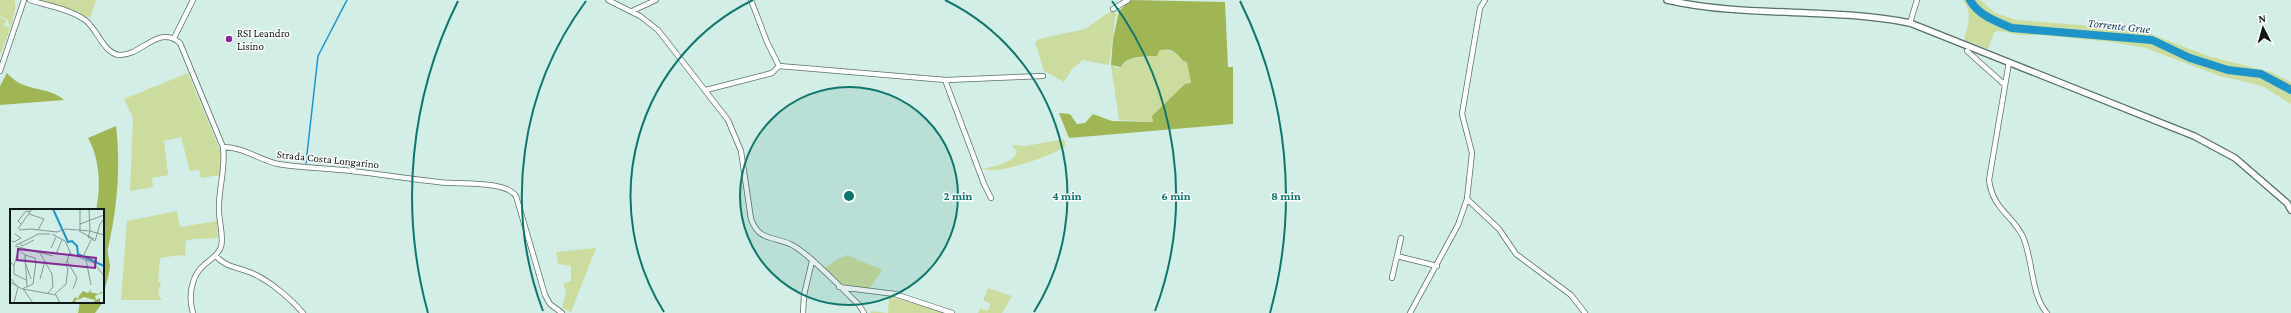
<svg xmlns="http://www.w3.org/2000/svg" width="2291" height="313" viewBox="0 0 2291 313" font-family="'Crimson Pro',serif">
<rect width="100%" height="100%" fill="#d2eee6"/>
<path fill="#ccdc9e" d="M0 0H14C20 9 4 44 0 56V17L6 20 4 26 10 27 7 19 0 16Z
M40 0H96L90 18Z
M1963 0H1980L1995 13 2017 20 2105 27 2148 33 2208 56 2271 72 2291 82V104L2262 86 2220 76 2145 48 2112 42 2040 35H2020L1999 31 1994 32 1988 49 1964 40C1968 24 1973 14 1963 0Z
M1111 11 1116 12 1109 65 1083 60 1072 69 1064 82 1044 71 1035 42 1039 39 1085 29Z
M1164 49 1178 54 1183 61 1187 62 1191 83 1153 122 1119 120 1111 65 1118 68 1130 59 1157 56 1159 51Z
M188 73 222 155 220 175 201 178 199 170 190 171 181 137 164 141 168 175 152 178 153 187 130 191 133 118 124 99Z
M1064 139 1066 146C1052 156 997 175 983 169 994 166 1012 164 1017 152L1012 145 1026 146Z
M177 211 180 227 217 221 218 238 193 239 186 241 185 257 180 255 160 258 158 282H161L158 294 162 300H121L127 221Z
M596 248 571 312 562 308 566 292 563 284 571 281V266L558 264 556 252Z
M847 255 882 270 869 289 841 284 825 268 838 259Z
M988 288 1012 296 1002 313H978L981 308 987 311 991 304 983 300Z
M889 296 946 313H871V311L888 313Z"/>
<path fill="#a0b655" d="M1130 0 1225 2 1228 67H1233V124L1069 138 1059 113 1070 114 1077 124 1085 123 1093 114 1112 121 1153 122 1152 116 1185 84 1191 83 1187 62 1183 61C1177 52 1169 47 1159 51L1157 56C1145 57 1127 55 1121 67L1111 65 1113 39 1119 11Z
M7 73C25 94 48 85 64 100L0 105V86Z
M116 126C121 166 117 210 108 248 107 254 110 261 110 267 109 273 106 288 103 292V210H96C101 187 100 159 88 138Z
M80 302H103L95 313H78Z"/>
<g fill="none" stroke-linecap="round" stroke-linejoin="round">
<path stroke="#1d94ca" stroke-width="1.5" d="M306 163 318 56 347 0"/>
<path stroke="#1d94ca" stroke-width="8" d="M1970 0C1978 15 1997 22 2012 28L2152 40 2190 58 2228 70 2261 74 2291 90"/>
<defs>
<path id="minor" d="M30 0C48 6 70 9 85 20 97 28 103 53 119 55 142 56 158 24 180 43L223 147C244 147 259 160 278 164 302 168 327 168 351 171 380 174 409 179 438 182 458 185 505 180 516 196L545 295 550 304 562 313
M608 0 640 16 658 30 728 120 741 151 751 219C759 241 772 236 790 244 807 251 844 291 859 305L864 313
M751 0 767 42 779 66 946 80 1043 76
M1485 0 1480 8 1462 114 1472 153 1467 199 1499 229 1516 254 1571 295 1585 313
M1113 9 1128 0
M632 11 656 0
M1910 23 1917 0
M174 38 193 0
M1967 51 2005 85
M2009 62 1989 180C1993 210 2012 214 2023 237 2033 259 2031 296 2047 313
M0 71 24 0
M945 80 984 184 991 198
M706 90 772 73 779 66
M216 256C226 268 240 267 254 274 271 282 291 299 303 313
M1397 256 1401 238
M1392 278 1397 256 1437 266
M839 287 895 294 952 313
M193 313C188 297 191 276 204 265 210 260 218 255 221 247 224 236 219 222 219 211 218 189 226 169 223 147
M803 313 804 295 812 261
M1410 313 1458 225 1467 199"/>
<path id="major" d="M1667 0C1746 18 1830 7 1910 23L2194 136 2235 158 2287 203 2291 210"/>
</defs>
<use href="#minor" stroke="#57706a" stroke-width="6"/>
<use href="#major" stroke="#57706a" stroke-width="8"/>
<use href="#minor" stroke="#fff" stroke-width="4.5"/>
<use href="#major" stroke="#fff" stroke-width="5.5"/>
</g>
<circle cx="849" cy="196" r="109" fill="#0f766e" fill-opacity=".12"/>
<g fill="none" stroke="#0f766e" stroke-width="2">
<circle cx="849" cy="196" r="109"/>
<path d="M664 312A218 218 0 0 1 753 0M945 0A218 218 0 0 1 1034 312"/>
<path d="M543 311A327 327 0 0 1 586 1M1112 1A327 327 0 0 1 1155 311"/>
<path d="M428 313A437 437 0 0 1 458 1M1240 1A437 437 0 0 1 1270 313"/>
</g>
<circle fill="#832895" stroke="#fff" stroke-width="1.5" cx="229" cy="39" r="4"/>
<g text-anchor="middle" stroke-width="3" stroke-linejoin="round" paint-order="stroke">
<g font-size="11" fill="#0e1816" stroke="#fff" text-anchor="start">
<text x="237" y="37">RSI Leandro<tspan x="237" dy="13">Lisino</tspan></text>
</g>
<g font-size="11" fill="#0e1816" stroke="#fff">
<text transform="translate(328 159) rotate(6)" y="4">Strada Costa Longarino</text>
</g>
<g font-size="12" font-style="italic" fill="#154259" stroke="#fff">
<text transform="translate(2119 26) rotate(6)" y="4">Torrente Grue</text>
</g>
</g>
<g transform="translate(10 209)">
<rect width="94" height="94" fill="#d2eee6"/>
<path d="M81 80 80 83 88 85 91 83H94L85 87 86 91 90 89V94H83L85 91 74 88 70 90 65 91 66 94 62 93 65 88 69 90 68 88 73 82 78 84Z" fill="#a0b655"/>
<path fill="none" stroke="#1d94ca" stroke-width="2" d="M43 0 58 33 62 32 67 37 68 45 94 57"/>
<path fill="none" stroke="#849893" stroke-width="1" d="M70 0V21M79 0 80 22M19 5 34 10 28 21M11 15 8 12 16 2 20 3M70 15 94 6M8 20 22 0M21 20 47 23 55 20 80 22 94 26M9 21 21 20M69 22 84 30M80 22 78 28 85 32 90 15 94 10M42 25 55 32 61 45 84 54 94 67M19 30 28 25H40M2 32 4 33 11 29 5 25M10 34 12 37 24 31M6 36 19 30M5 37 30 44 42 65 43 78 38 84M7 39 15 46 25 49 26 53 23 75 12 80M41 39 46 28M29 43 43 47M60 43 57 52 67 69 63 80M46 45 52 31M15 46 17 77M73 48 81 31M14 50 21 70M76 51 81 76M0 53 4 56V65L16 71M4 56 9 40M0 69 8 78 4 94M30 70 35 52M0 73 12 80M13 80 46 86 50 94M13 80 23 94M45 85 56 75 58 59 55 56 57 52"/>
<path fill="#832895" fill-opacity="0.15" stroke="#832895" stroke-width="2" d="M8 40 86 49 85 59 7 51Z"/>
<rect width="94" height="94" fill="none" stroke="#0e1816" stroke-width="2"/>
</g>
<circle cx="849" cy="196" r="6" fill="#0f766e" stroke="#fff" stroke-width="2"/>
<g font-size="12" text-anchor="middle" font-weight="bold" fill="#0f766e" stroke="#fff" stroke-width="3" stroke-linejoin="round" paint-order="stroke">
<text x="958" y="200">2 min</text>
<text x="1067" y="200">4 min</text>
<text x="1176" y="200">6 min</text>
<text x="1286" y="200">8 min</text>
</g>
<g transform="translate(2263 28) rotate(354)" stroke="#ffffff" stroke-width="3" paint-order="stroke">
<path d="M0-3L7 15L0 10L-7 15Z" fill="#0e1816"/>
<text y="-6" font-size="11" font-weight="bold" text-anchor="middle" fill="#0e1816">N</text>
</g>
</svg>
